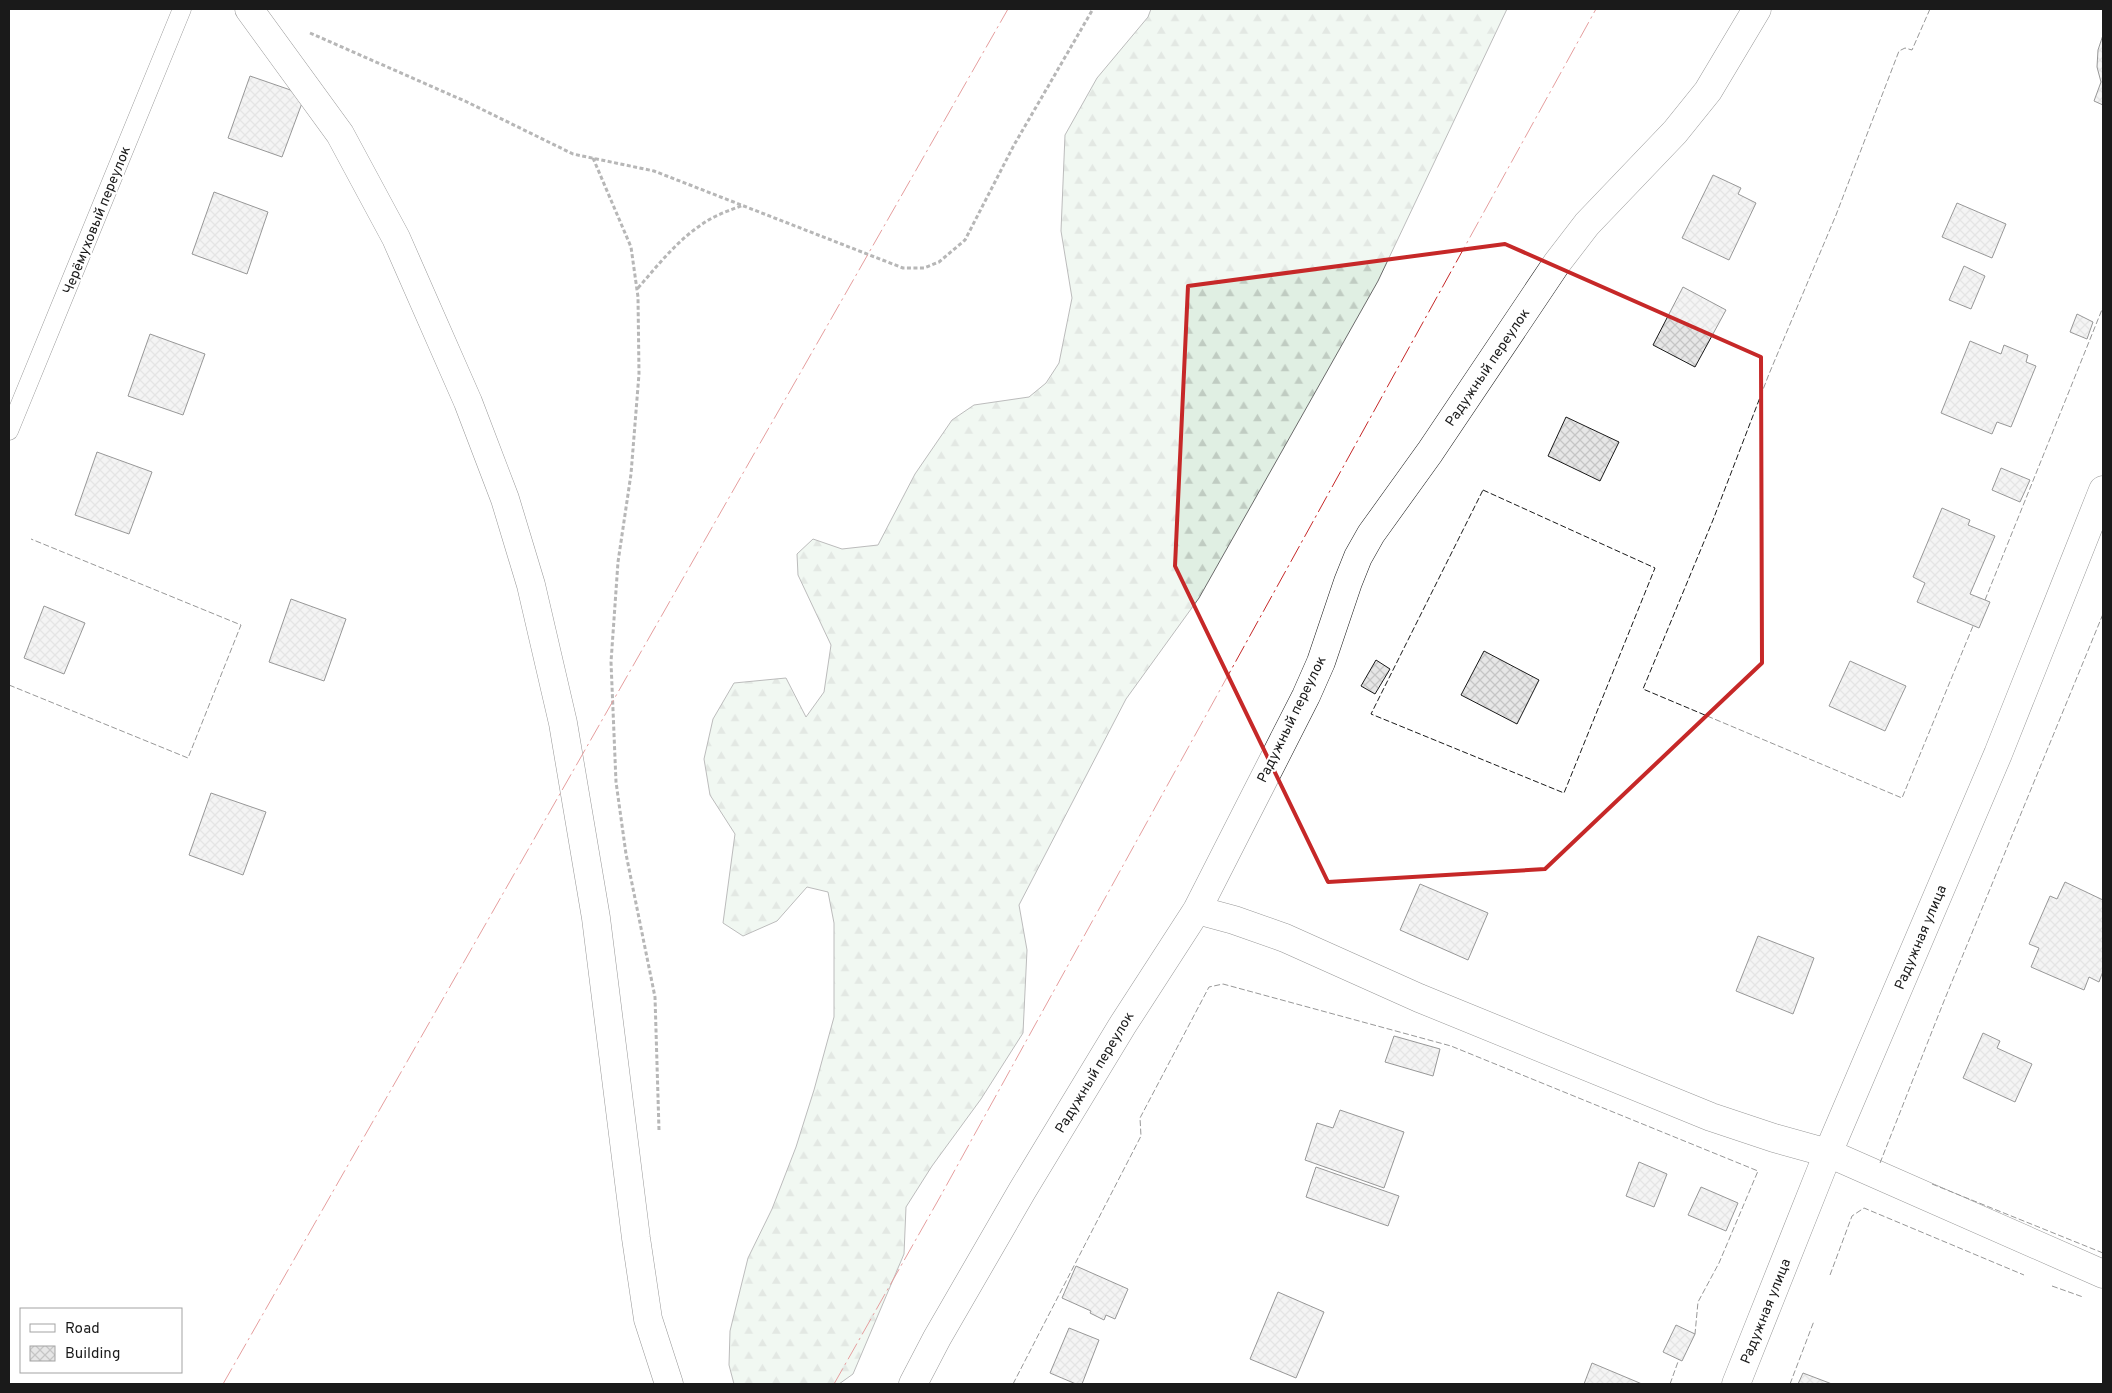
<svg xmlns="http://www.w3.org/2000/svg" width="2112" height="1393" viewBox="0 0 2112 1393" font-family="Overpass,sans-serif">
<defs>
<pattern id="forest-firs" width="22" height="20" patternUnits="userSpaceOnUse" patternTransform="scale(1.25)"><rect width="22" height="20" fill="#e0efe3"/><path d="M5 1l3.5 6h-7zM16 11l3.5 6h-7z" fill="#c0ccc2"/></pattern>
<pattern id="building-cross-hatch" width="8" height="8" patternUnits="userSpaceOnUse" patternTransform="scale(1.25)"><rect width="8" height="8" fill="#e6e6e6"/><path d="M0 0l8 8M0 8l8-8" fill="none" stroke="#c5c5c5"/></pattern>
</defs>
<rect width="100%" height="100%" fill="#fff"/>
<path fill="url(#forest-firs)" stroke="#6a6a6a" d="M1151 9H1507L1378 281 1199 598 1126 699 1019 905 1027 950 1023 1033 981 1099 932 1166 906 1207 904 1254 853 1374 839 1384H734L729 1365 730 1331 748 1258 772 1209 796 1147 814 1090 834 1017V923L828 892 807 887 777 921 743 936 723 923 735 834 710 795 704 759 713 719 734 683 786 678 806 717 824 692 831 645 798 575 797 554 813 539 842 549 878 545 915 474 952 420 974 405 1029 397 1046 383 1059 363 1072 298 1061 231 1065 135 1097 78 1148 17Z"/>
<path fill="url(#building-cross-hatch)" stroke="#1a1a1a" d="M2103 35V105L2094 101 2101 82 2097 67 2098 50Z
M250 76 305 95 282 157 228 138Z
M1713 175 1741 188 1738 194 1756 203 1729 260 1682 238Z
M214 192 268 212 247 274 192 254Z
M1957 203 2006 224 1992 258 1942 237Z
M1964 266 1985 276 1971 309 1949 300Z
M1683 287 1726 310 1695 367 1653 345Z
M2077 314 2093 322 2087 339 2070 332Z
M150 334 205 354 183 415 128 396Z
M1970 341 2001 354 2004 345 2028 355 2026 362 2036 366 2011 427 1997 422 1992 434 1941 413Z
M1566 417 1619 442 1600 481 1548 456Z
M97 452 152 472 129 534 75 515Z
M2001 468 2030 480 2020 502 1992 490Z
M1942 508 1970 520 1968 525 1995 536 1970 594 1990 602 1979 628 1917 602 1925 583 1913 577Z
M291 599 346 619 324 681 269 662Z
M44 606 85 623 64 674 24 658Z
M1484 651 1539 680 1517 724 1461 695Z
M1376 660 1390 669 1375 694 1361 686Z
M1850 661 1906 686 1885 731 1829 706Z
M211 793 266 812 243 875 189 855Z
M2065 882 2103 900V971L2099 982 2089 977 2084 990 2031 967 2039 948 2029 944 2050 896 2057 899Z
M1420 884 1488 913 1468 960 1400 930Z
M1758 936 1814 958 1793 1014 1736 991Z
M1983 1033 2000 1041 1997 1048 2032 1064 2015 1102 1963 1078Z
M1394 1036 1440 1049 1433 1076 1385 1062Z
M1340 1110 1404 1132 1384 1188 1305 1160 1317 1123 1333 1128Z
M1639 1162 1667 1174 1654 1207 1626 1196Z
M1316 1167 1399 1196 1388 1226 1306 1197Z
M1701 1187 1738 1203 1726 1231 1688 1215Z
M1076 1266 1128 1289 1115 1319 1106 1315 1104 1320 1090 1313 1091 1311 1062 1298Z
M1278 1292 1324 1312 1296 1378 1250 1359Z
M1676 1325 1695 1334 1682 1361 1663 1352Z
M1069 1328 1099 1340 1082 1384H1076L1050 1373Z
M1592 1363 1642 1384H1584Z
M1803 1373 1832 1384H1798Z"/>
<g fill="none" stroke-linecap="round" stroke-linejoin="round">
<defs>
<path id="service" d="M9 431 182 9"/>
<path id="minor" d="M249 9 340 134 396 238 468 402 505 499 531 585 563 723 596 918 636 1238 648 1319 669 1384
M1197 910 1234 920 1285 938 1419 998 1711 1117 1774 1138 1828 1153 2103 1274
M913 1384 937 1338 1022 1191 1122 1026 1197 910 1306 696 1321 662 1348 582 1358 557 1371 534 1430 452 1557 263 1587 224 1675 132 1708 91 1757 9
M1736 1384 1828 1153 1998 754 2103 490"/>
</defs>
<use href="#service" stroke="#1a1a1a" stroke-width="19"/>
<use href="#minor" stroke="#1a1a1a" stroke-width="29"/>
<path stroke="#5f5f5f" stroke-width="3" stroke-dasharray="4 2.5" stroke-linecap="butt" d="M310 33 467 102 573 154 654 171 903 268H924L939 262 965 240 1014 145 1093 9
M593 158 631 247 638 297 639 374 631 474 618 562 611 662 616 782 626 854 655 997 659 1130
M638 288C659 264 679 238 707 221 718 214 731 210 743 205"/>
<use href="#service" stroke="#fff" stroke-width="18"/>
<use href="#minor" stroke="#fff" stroke-width="28"/>
<path stroke="#1a1a1a" stroke-width="1" stroke-dasharray="6 2.5" stroke-linecap="butt" d="M1930 9 1912 50 1905 48 1899 51 1836 215 1769 374 1713 520 1643 689 1902 798 1973 626
M1483 490 1655 568 1564 793 1371 714Z
M1985 600 2103 307
M9 685 188 758 241 625 31 539
M1880 1163 1944 1001 2103 614
M1932 1184 2103 1253
M1830 1275 1852 1216 1864 1208 2024 1275
M2052 1286 2083 1297
M1013 1384 1141 1136 1140 1118 1209 987 1223 984 1451 1046 1758 1171 1719 1263 1698 1302 1695 1334
M1670 1384 1679 1359
M1790 1384 1814 1321"/>
<path stroke="#c62828" stroke-width="1" stroke-dasharray="18 4 2.5 4" stroke-linecap="butt" d="M223 1384 1008 9
M834 1384 940 1197 1596 9"/>
</g>
<path d="M0 0H2112V1393H0ZM1505 244 1761 357 1762 663 1545 869 1328 882 1175 566 1188 286Z" fill="#fff" fill-opacity=".55" fill-rule="evenodd"/>
<path fill="none" stroke="#c62828" stroke-width="4" stroke-linejoin="round" d="M1505 244 1761 357 1762 663 1545 869 1328 882 1175 566 1188 286Z"/>
<g text-anchor="middle" stroke-width="4" stroke-linejoin="round" paint-order="stroke">
<g font-size="14" fill="#1a1a1a" stroke="#fff">
<text transform="translate(96 220) rotate(-68)" y="5">Черёмуховый переулок</text>
<text transform="translate(1487 367) rotate(-56)" y="5">Радужный переулок</text>
<text transform="translate(1291 719) rotate(-64)" y="5">Радужный переулок</text>
<text transform="translate(1920 937) rotate(-67)" y="5">Радужная улица</text>
<text transform="translate(1094 1072) rotate(-59)" y="5">Радужный переулок</text>
<text transform="translate(1765 1311) rotate(-68)" y="5">Радужная улица</text>
</g>
</g>
<rect width="2112" height="1393" fill="none" stroke="#1a1a1a" stroke-width="20"/>
<rect x="20" y="1308" width="162" height="65" fill="#ffffff" stroke="#a3a3a3"/>
<rect x="30" y="1324" width="25" height="8" fill="#ffffff" stroke="#a3a3a3"/>
<text x="65" y="1333" font-size="15" fill="#1a1a1a">Road</text>
<rect x="30" y="1346" width="25" height="15" fill="url(#building-cross-hatch)" stroke="#a3a3a3"/>
<text x="65" y="1358" font-size="15" fill="#1a1a1a">Building</text>
</svg>
